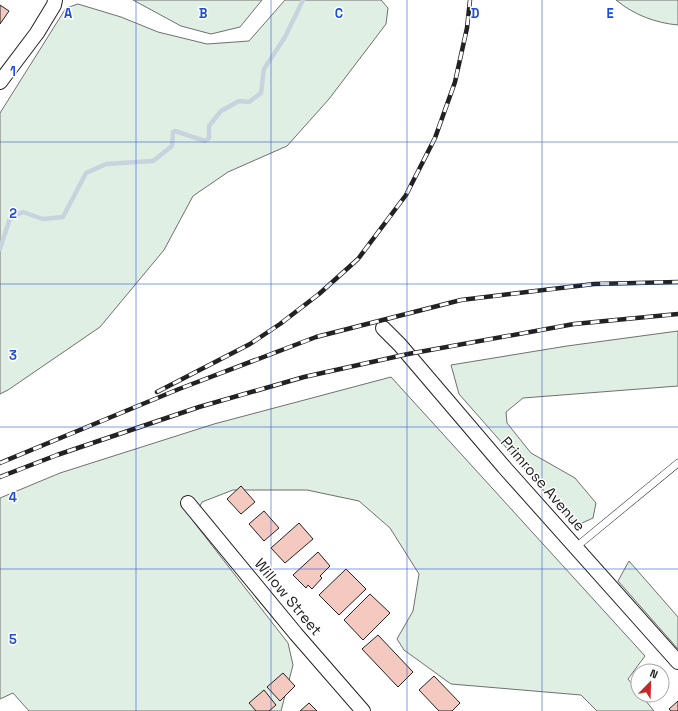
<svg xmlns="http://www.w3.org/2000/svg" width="678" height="711" viewBox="0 0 678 711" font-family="'Space Grotesk',sans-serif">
<rect width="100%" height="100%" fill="#fff"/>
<path fill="#e0efe3" stroke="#6f6f6f" d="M133 0H262L240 27 211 34 181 26Z
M285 0H381L388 8 386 24 329 99 287 146 228 172 193 196 164 250 100 327 8 390 0 394V113L66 8 78 4 121 17 158 32 207 44 249 41Z
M616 0H678V25C656 23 634 15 616 0Z
M678 331V386L523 398 506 412 507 423 531 453 575 478 596 503 593 518 580 524 569 519 459 394 451 365 567 346Z
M391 377 645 656 628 679 638 691V695H641L654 711H597L581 695 451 684 404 650 397 639 413 611 419 574 390 528 359 501 307 490H233L202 502 193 521 288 643 293 665 281 711H29L13 693 0 699V498L60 473 214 424Z
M629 561 678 617V649L618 581Z"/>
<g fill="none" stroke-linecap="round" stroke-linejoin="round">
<path stroke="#c7d3dd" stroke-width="4.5" d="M0 249 10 218 23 212 43 219 63 217 86 173 106 164 153 161 172 146 173 132 175 131 205 141 209 138V126L221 111 239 101 249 102 261 93 264 69 285 37 303 0"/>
</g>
<path fill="#f3c9c0" stroke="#222" d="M0 5 9 11 0 24Z
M241 486 255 502 241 514 227 499Z
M264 511 279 528 264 541 249 524Z
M299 523 313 539 285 563 271 548Z
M318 552 330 566 320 576 322 578 312 589 308 585 306 588 293 575Z
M346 569 366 589 339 615 319 595Z
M370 594 390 613 363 640 344 620Z
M378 635 413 672 398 687 362 649Z
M283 673 295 686 280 701 267 687Z
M434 676 460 703 452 711H439L419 690Z
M264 690 276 705 269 711H256L249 703Z
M678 701V711H671L669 709Z
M309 703 317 711H300Z"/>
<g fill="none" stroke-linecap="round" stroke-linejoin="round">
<defs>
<path id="lane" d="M576 547 678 463"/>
<path id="street" d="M0 82 37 33 54 5 55 0
M383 328 400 345 504 467 678 662
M188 503 296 634 363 711"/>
</defs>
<use href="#lane" stroke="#222" stroke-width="8"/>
<use href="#street" stroke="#222" stroke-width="16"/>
<use href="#lane" stroke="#fff" stroke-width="7"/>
<use href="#street" stroke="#fff" stroke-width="14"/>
<defs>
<path id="rail" d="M157 392 250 344 280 324 319 294 358 259 406 195 435 138 455 82 467 28 470 0
M0 463 179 389 316 337 461 300 594 284 678 282
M0 477 57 455 199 407 304 377 408 354 574 324 678 314"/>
</defs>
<use href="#rail" stroke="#222" stroke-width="4.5"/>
<use href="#rail" stroke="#fff" stroke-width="3" stroke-dasharray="9" stroke-linecap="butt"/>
</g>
<path fill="none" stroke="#1d4ed8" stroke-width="1" stroke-opacity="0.55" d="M136 0V711M271 0V711M407 0V711M542 0V711M0 142H678M0 284H678M0 427H678M0 569H678"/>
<g text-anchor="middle" stroke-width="3" stroke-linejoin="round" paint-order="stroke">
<g font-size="15" fill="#222" stroke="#fff">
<text transform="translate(543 484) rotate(49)" y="5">Primrose Avenue</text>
<text transform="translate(288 597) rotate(50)" y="5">Willow Street</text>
</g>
</g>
<g font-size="13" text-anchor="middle" font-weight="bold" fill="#1d4ed8" stroke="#fff" stroke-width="3" stroke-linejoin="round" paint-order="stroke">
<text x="68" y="18">A</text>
<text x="203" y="18">B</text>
<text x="339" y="18">C</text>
<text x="475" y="18">D</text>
<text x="610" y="18">E</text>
<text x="13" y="76">1</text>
<text x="13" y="218">2</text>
<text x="13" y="360">3</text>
<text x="13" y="502">4</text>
<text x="13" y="644">5</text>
</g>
<g transform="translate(650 683) rotate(23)"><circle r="19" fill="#ffffff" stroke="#a7a7a7"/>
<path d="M0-3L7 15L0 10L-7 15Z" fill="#c62828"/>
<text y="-6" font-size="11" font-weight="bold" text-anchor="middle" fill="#222222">N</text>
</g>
</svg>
